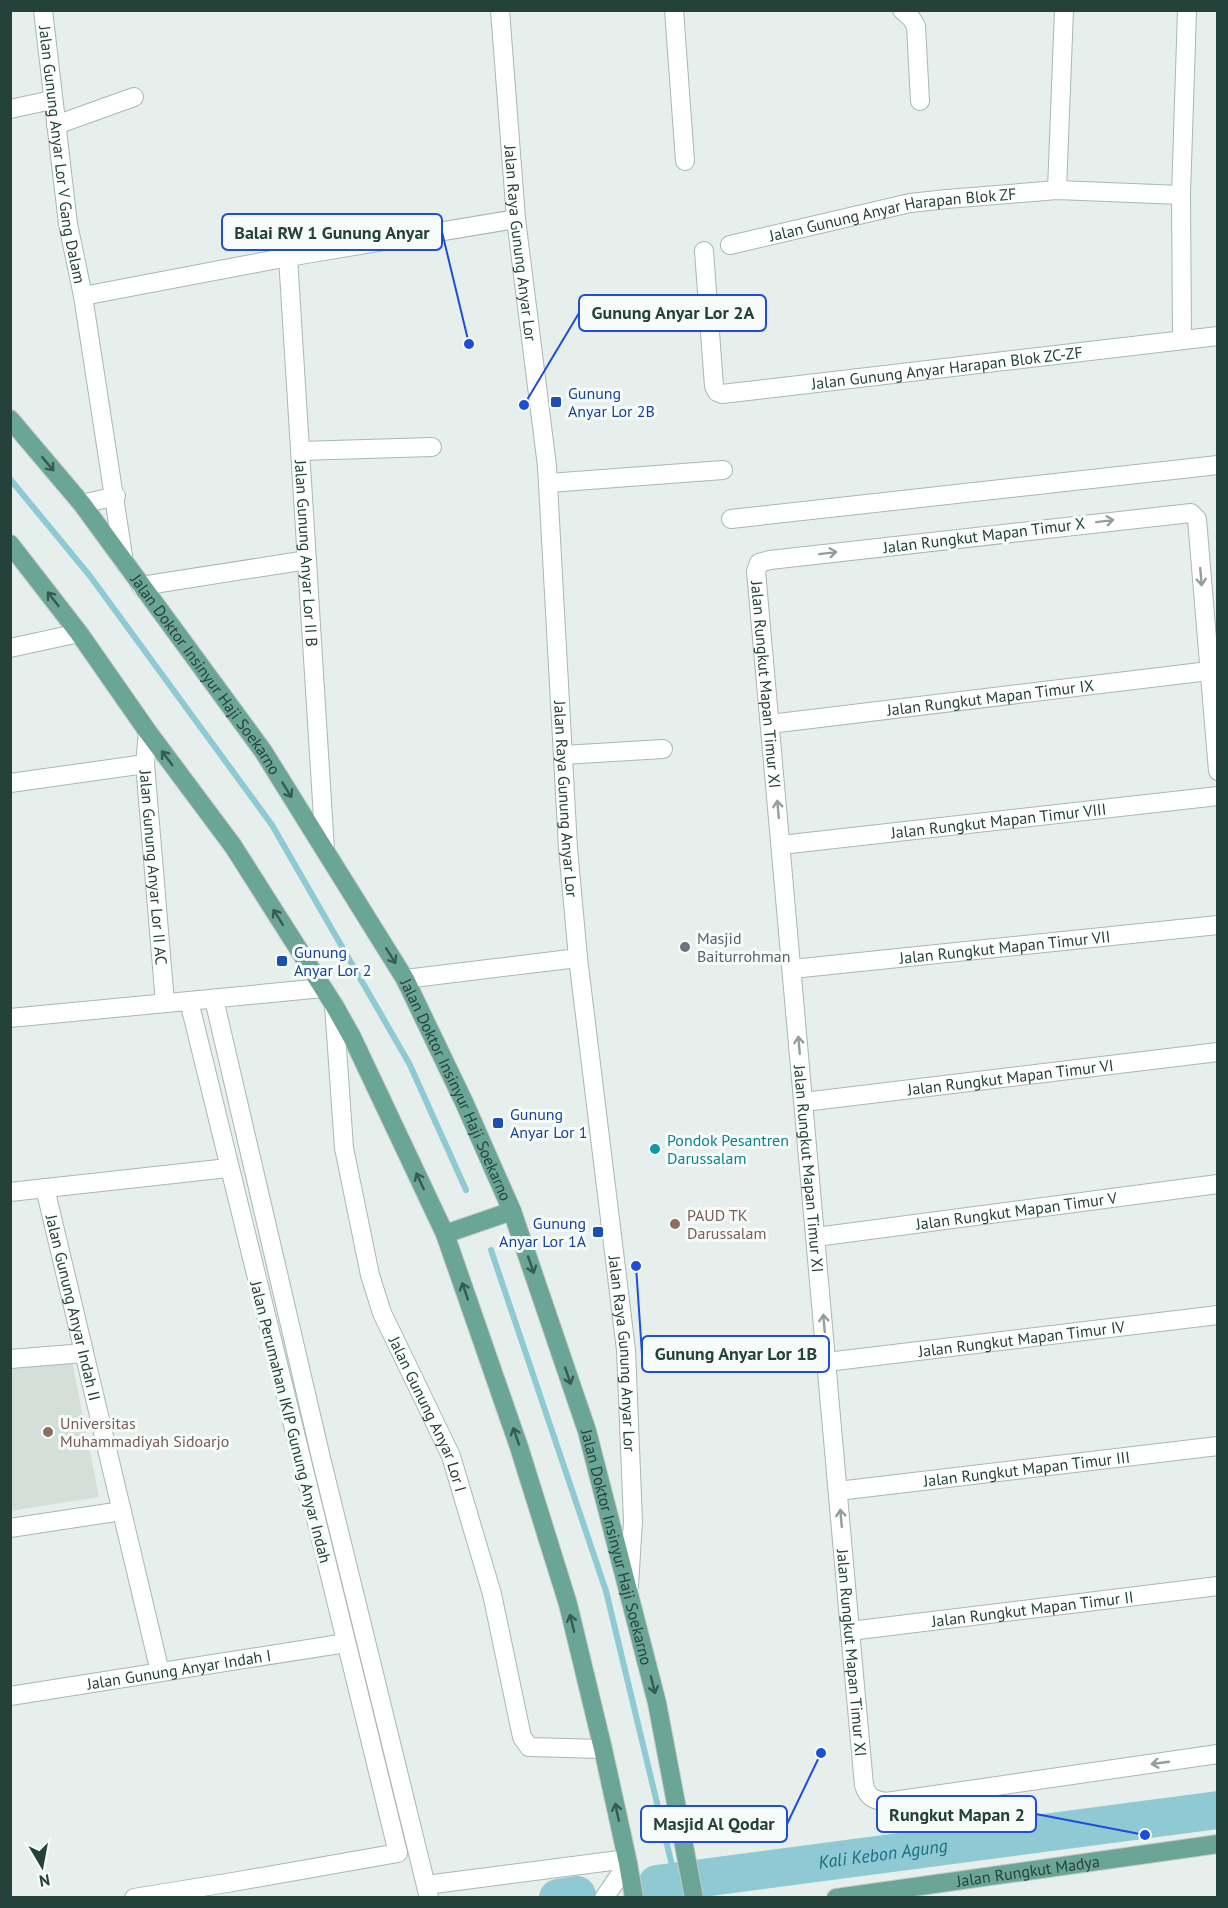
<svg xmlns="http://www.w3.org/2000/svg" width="1228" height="1908" viewBox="0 0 1228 1908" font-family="'PT Sans',sans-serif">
<rect width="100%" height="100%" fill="#e6efeb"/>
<path fill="#d4dfda" d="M72 1361 99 1497 11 1511V1366Z"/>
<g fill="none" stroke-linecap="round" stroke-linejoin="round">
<path stroke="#8ec9d4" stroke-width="6" d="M10 479 90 576 272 825 410 1065 466 1190
M491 1250 606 1591 676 1882"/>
<g stroke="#8ec9d4" stroke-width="38">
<path id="s1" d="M657 1884 1218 1810"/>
<path d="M558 1898 577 1895"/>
</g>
<defs>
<g id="minor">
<path id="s2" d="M43 10 68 224 83 296 124 562"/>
<path id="s3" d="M500 10 516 219 547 466 568 848 578 958 626 1350 633 1521 629 1586"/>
<path d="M674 10 685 161"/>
<path d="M902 10 911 18 916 26 920 101"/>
<path d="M10 109 52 100"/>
<path d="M56 125 134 97"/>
<path d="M1057 190 1064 10"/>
<path id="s4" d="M730 245 910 203 947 199 1057 190 1181 195"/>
<path id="s5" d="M704 251 714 386 717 392 722 394 1218 336"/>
<path id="s6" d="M288 257 325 850"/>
<path d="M83 296 288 257 516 219"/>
<path d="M1182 339 1181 195 1187 10"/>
<path d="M300 451 432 447"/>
<path d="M549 483 723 470"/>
<path d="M82 504 116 496"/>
<path d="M731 519 1218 465"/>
<path d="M141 586 307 560"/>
<path d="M10 648 79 633"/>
<path id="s7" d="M770 724 1209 671"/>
<path id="s8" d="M148 732 145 764 165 1003"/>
<path d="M563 755 663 749"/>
<path id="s9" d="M1218 771 1197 519 1191 513 770 560 759 563 756 571 850 1631 864 1785C868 1798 874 1800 886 1802L1218 1754"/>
<path d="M10 783 145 764"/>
<path id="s10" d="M781 845 1218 796"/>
<path id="s11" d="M792 969 1218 925"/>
<path d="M405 979 578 958"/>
<path d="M214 999 321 1458 429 1898"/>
<path id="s12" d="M334 1005 344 1148 370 1275 382 1313 451 1456 492 1594 522 1737 529 1747 603 1749"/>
<path d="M10 1018 323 988"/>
<path id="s13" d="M804 1102 1218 1052"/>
<path id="s14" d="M45 1188 160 1672"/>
<path d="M10 1192 228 1168"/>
<path id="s15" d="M816 1237 1218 1184"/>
<path d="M10 1359 84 1353"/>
<path id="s16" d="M827 1362 1218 1315"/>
<path id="s17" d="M838 1491 1218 1446"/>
<path d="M10 1528 122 1511"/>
<path id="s18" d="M850 1631 1218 1586"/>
<path id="s19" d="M10 1696 346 1643"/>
<path d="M426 1885 627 1859"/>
<path d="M134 1898 233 1882 398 1853 189 1001"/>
<path d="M604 1898 628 1863"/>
</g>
<g id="major">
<path id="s20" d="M10 419 82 504 263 751 405 979 464 1102 512 1211 587 1431 657 1703 694 1898"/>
<path d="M10 544 79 633 148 732 233 846 334 1005 352 1037 445 1234 519 1447 568 1604 603 1749 628 1863 634 1898"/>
<path d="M445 1234 512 1211"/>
<path id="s21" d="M836 1898 1218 1844"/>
</g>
</defs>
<use href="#minor" stroke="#a8b8b2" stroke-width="20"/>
<use href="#major" stroke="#c2cac8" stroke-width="20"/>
<use href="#minor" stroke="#fff" stroke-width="18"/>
<use href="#major" stroke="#6aa596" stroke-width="18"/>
</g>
<defs><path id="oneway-shaft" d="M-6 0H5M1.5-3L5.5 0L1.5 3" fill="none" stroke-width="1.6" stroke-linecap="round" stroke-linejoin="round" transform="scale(1.5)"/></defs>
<g stroke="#365b51">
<use href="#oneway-shaft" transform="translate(48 464) rotate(50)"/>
<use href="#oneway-shaft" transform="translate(53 599) rotate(-128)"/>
<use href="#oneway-shaft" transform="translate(167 758) rotate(-127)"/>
<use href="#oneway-shaft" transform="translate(287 790) rotate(58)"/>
<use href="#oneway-shaft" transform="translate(278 917) rotate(-122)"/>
<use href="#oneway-shaft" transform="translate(391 956) rotate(58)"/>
<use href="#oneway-shaft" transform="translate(420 1181) rotate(-115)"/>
<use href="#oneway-shaft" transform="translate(531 1265) rotate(71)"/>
<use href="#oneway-shaft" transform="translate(465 1291) rotate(-109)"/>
<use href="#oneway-shaft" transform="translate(568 1376) rotate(71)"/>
<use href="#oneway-shaft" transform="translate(516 1436) rotate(-109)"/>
<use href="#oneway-shaft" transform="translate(572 1623) rotate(-104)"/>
<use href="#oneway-shaft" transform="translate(653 1685) rotate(76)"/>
<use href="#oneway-shaft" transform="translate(617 1812) rotate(-102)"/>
</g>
<g stroke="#92a09c">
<use href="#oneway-shaft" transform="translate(1105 521) rotate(-7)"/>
<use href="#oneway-shaft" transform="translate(828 553) rotate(-7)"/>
<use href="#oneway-shaft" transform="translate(1201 577) rotate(85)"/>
<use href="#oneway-shaft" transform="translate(778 809) rotate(-95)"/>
<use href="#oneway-shaft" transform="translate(799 1045) rotate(-95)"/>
<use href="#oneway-shaft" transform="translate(824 1323) rotate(-95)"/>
<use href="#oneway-shaft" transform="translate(841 1518) rotate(-95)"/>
<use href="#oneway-shaft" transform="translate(1160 1763) rotate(172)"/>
</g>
<g fill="#1a4fb4" stroke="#f7fbf9" stroke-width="2">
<rect x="550" y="396" width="12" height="12" rx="3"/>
<rect x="276" y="955" width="12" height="12" rx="3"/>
<rect x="492" y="1117" width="12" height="12" rx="3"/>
<rect x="592" y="1226" width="12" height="12" rx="3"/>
</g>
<circle fill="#6b7280" stroke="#f7fbf9" stroke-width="2" cx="685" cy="947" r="6"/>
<circle fill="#0f9aa8" stroke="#f7fbf9" stroke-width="2" cx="655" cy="1149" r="6"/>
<g fill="#8d6e63" stroke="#f7fbf9" stroke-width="2">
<circle cx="675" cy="1224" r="6"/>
<circle cx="48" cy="1432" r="6"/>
</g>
<g text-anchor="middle" stroke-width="6" stroke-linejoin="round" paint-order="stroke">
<g font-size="16" fill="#24423a" stroke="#f7fbf9">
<text dy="6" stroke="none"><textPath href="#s2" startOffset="146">Jalan Gunung Anyar Lor V Gang Dalam</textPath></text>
<text dy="6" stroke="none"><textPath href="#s4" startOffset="166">Jalan Gunung Anyar Harapan Blok ZF</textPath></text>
<text dy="6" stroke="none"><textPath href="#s3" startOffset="234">Jalan Raya Gunung Anyar Lor</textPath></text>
<text dy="6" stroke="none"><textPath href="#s5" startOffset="374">Jalan Gunung Anyar Harapan Blok ZC-ZF</textPath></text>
<text transform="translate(984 535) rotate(-7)" y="6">Jalan Rungkut Mapan Timur X</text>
<text dy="6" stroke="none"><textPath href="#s6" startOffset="297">Jalan Gunung Anyar Lor II B</textPath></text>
<text dy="6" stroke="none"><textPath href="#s20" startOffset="322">Jalan Doktor Insinyur Haji Soekarno</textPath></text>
<text dy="6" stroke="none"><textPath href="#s9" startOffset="819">Jalan Rungkut Mapan Timur XI</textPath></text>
<text dy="6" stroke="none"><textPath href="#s7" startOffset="222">Jalan Rungkut Mapan Timur IX</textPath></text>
<text dy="6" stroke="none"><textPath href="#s3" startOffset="792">Jalan Raya Gunung Anyar Lor</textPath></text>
<text dy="6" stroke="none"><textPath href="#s10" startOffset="219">Jalan Rungkut Mapan Timur VIII</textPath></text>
<text dy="6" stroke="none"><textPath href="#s8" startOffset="136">Jalan Gunung Anyar Lor II AC</textPath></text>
<text dy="6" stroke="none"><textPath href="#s11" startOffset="214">Jalan Rungkut Mapan Timur VII</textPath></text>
<text dy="6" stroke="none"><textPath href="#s13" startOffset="208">Jalan Rungkut Mapan Timur VI</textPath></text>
<text dy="6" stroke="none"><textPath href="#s20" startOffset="808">Jalan Doktor Insinyur Haji Soekarno</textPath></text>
<text dy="6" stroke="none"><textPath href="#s9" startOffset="1305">Jalan Rungkut Mapan Timur XI</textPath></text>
<text dy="6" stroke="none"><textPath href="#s15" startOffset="202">Jalan Rungkut Mapan Timur V</textPath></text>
<text dy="6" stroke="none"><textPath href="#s14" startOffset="123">Jalan Gunung Anyar Indah II</textPath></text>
<text dy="6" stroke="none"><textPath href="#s16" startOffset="196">Jalan Rungkut Mapan Timur IV</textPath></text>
<text dy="6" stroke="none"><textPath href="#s3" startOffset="1350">Jalan Raya Gunung Anyar Lor</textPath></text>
<text dy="6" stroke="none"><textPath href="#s12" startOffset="424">Jalan Gunung Anyar Lor I</textPath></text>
<text transform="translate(291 1422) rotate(76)" y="6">Jalan Perumahan IKIP Gunung Anyar Indah</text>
<text dy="6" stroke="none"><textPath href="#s17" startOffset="190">Jalan Rungkut Mapan Timur III</textPath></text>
<text dy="6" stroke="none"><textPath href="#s20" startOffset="1294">Jalan Doktor Insinyur Haji Soekarno</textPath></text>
<text dy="6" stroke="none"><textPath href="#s18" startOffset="184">Jalan Rungkut Mapan Timur II</textPath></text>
<text dy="6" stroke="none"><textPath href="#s9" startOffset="1791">Jalan Rungkut Mapan Timur XI</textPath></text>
<text dy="6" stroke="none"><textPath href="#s19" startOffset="171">Jalan Gunung Anyar Indah I</textPath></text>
<text dy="6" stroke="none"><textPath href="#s21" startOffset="194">Jalan Rungkut Madya</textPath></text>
</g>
<g font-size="16" fill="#164399" stroke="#f7fbf9" text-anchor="start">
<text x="568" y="399">Gunung<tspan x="568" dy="18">Anyar Lor 2B</tspan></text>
<text x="294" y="958">Gunung<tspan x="294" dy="18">Anyar Lor 2</tspan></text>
<text x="510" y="1120">Gunung<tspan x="510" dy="18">Anyar Lor 1</tspan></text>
<text x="586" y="1229" text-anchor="end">Gunung<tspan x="586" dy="18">Anyar Lor 1A</tspan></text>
</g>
<g font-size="16" fill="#5b616d" stroke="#f7fbf9" text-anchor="start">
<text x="697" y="944">Masjid<tspan x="697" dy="18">Baiturrohman</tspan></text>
</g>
<g font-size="16" fill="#0d838f" stroke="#f7fbf9" text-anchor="start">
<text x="667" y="1146">Pondok Pesantren<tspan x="667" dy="18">Darussalam</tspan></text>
</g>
<g font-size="16" fill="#785e54" stroke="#f7fbf9" text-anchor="start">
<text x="687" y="1221">PAUD TK<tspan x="687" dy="18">Darussalam</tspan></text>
<text x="60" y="1429">Universitas<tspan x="60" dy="18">Muhammadiyah Sidoarjo</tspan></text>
</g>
<g font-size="18" font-style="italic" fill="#1c6f80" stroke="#f7fbf9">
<text dy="6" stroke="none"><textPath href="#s1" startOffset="228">Kali Kebon Agung</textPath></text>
</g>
</g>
<path fill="none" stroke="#1d4ed8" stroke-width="2" d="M469 344L442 232M524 405L579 313M636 1266L642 1354M1145 1835L1036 1814M821 1753L787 1824"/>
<g fill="#1d4ed8" stroke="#f7fbf9" stroke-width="2">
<circle cx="469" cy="344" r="6"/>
<circle cx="524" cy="405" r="6"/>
<circle cx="636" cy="1266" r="6"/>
<circle cx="1145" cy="1835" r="6"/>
<circle cx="821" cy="1753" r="6"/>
</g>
<g fill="#f7fbf9" stroke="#1d4ed8" stroke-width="2">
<rect x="222" y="214" width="220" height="36" rx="6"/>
<rect x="579" y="295" width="187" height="36" rx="6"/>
<rect x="642" y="1336" width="187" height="36" rx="6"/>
<rect x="877" y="1796" width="159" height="36" rx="6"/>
<rect x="641" y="1806" width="146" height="36" rx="6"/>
</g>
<g font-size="18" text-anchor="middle" font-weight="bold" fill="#24423a">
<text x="332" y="239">Balai RW 1 Gunung Anyar</text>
<text x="673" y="319">Gunung Anyar Lor 2A</text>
<text x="736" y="1360">Gunung Anyar Lor 1B</text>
<text x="957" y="1821">Rungkut Mapan 2</text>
<text x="714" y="1830">Masjid Al Qodar</text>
</g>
<rect width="1228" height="1908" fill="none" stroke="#24423a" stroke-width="24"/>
<g transform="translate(42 1866) rotate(170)" stroke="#f7fbf9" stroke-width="4.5" paint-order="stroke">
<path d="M0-4.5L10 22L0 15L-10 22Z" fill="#24423a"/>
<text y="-9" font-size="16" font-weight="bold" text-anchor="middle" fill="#24423a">N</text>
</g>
</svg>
